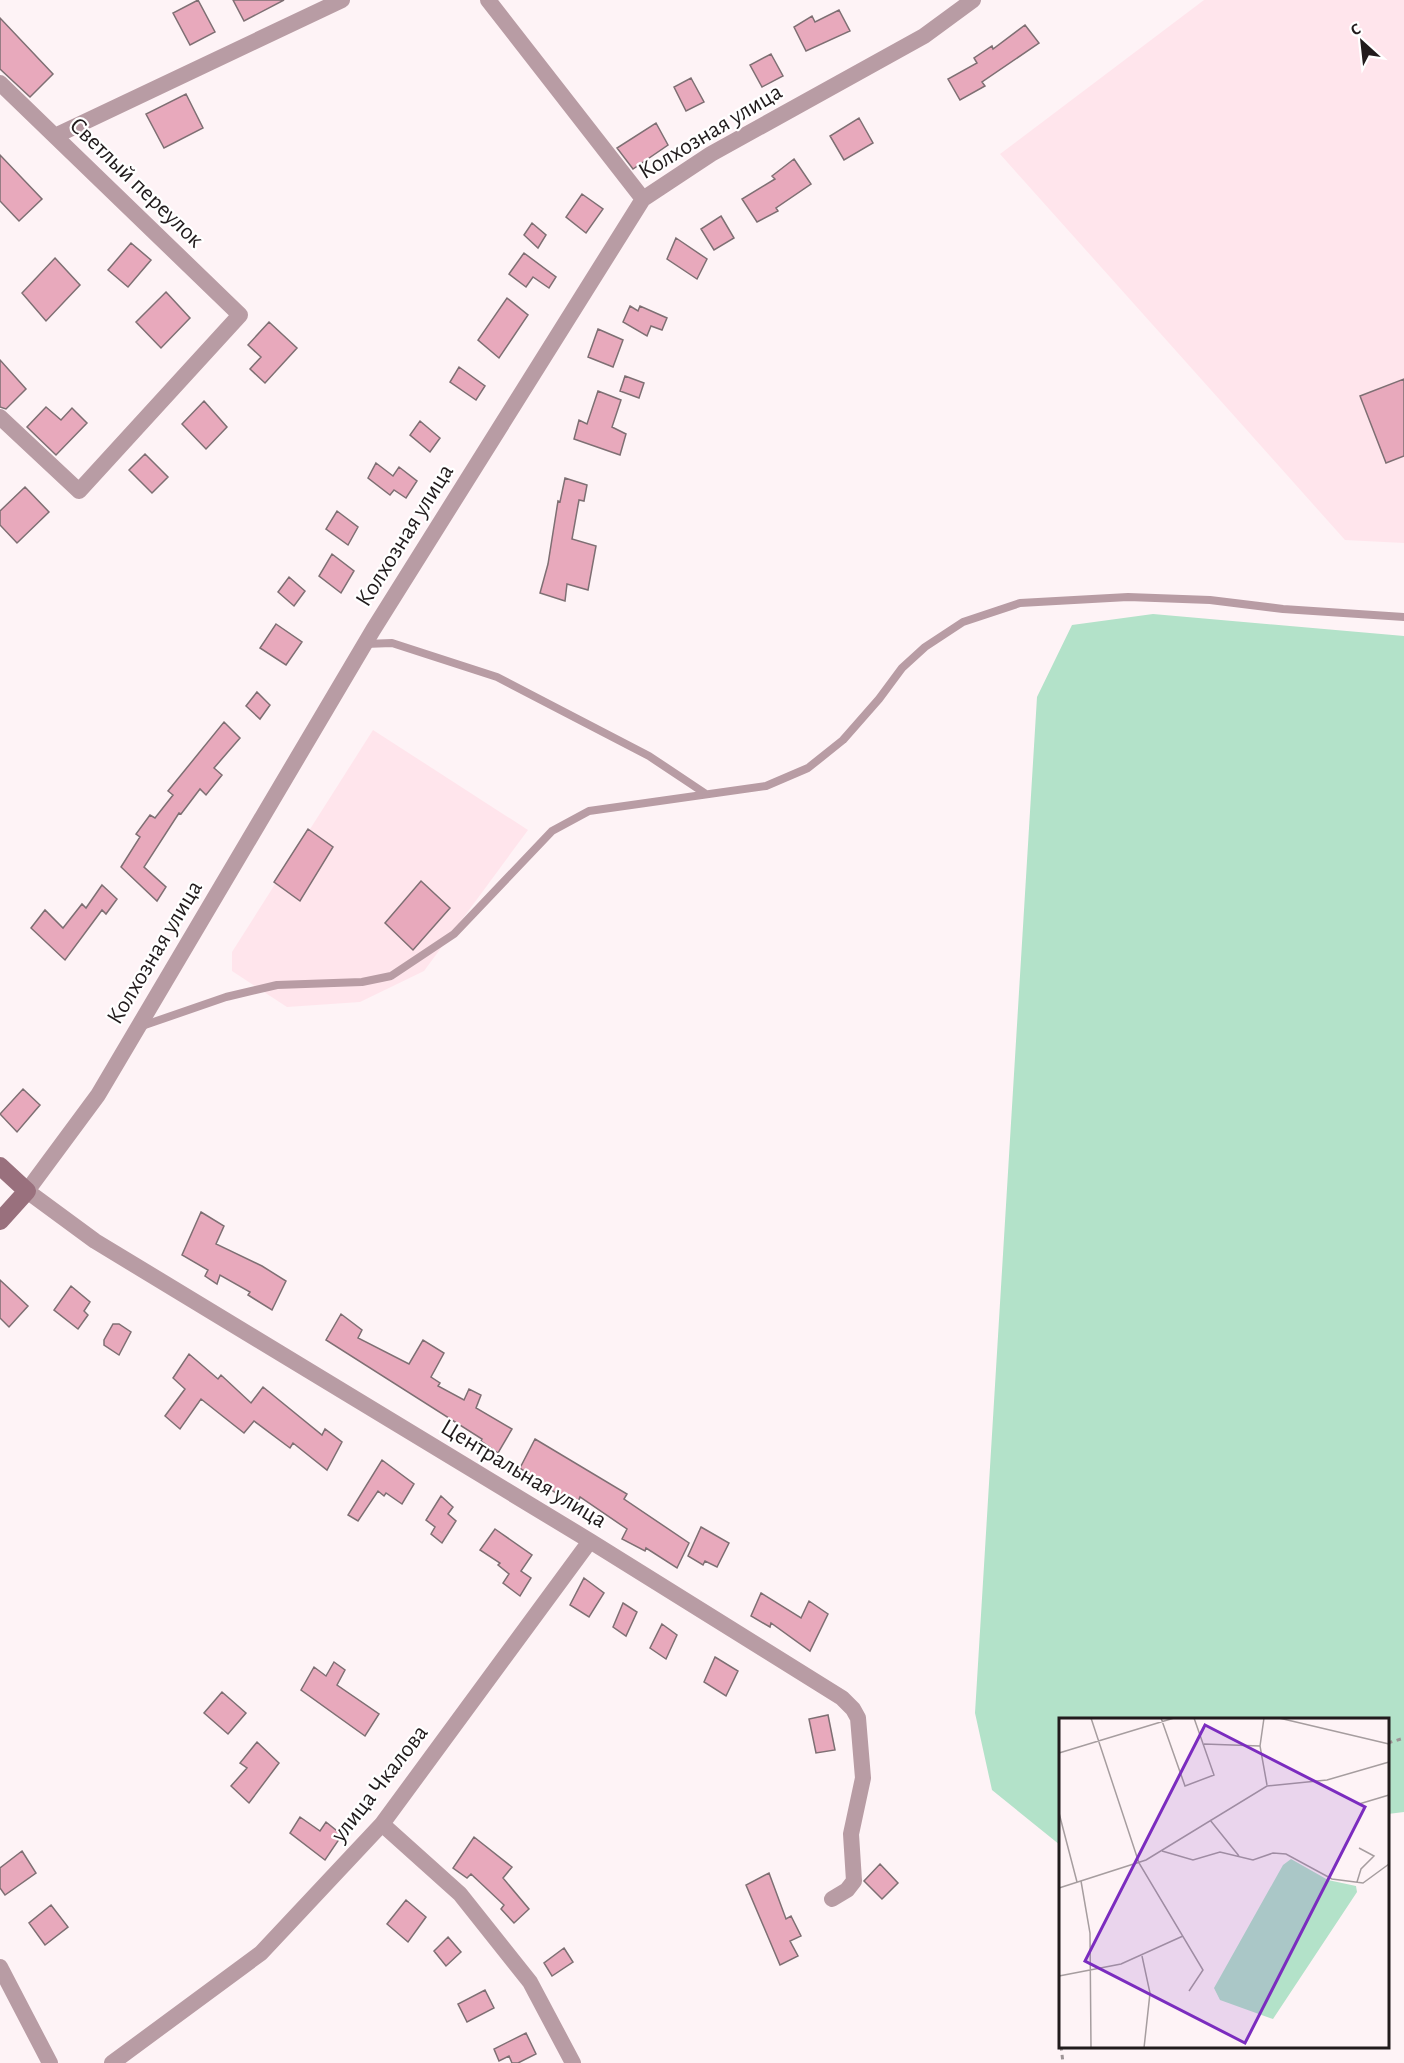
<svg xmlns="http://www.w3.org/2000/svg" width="1404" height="2063" viewBox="0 0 1404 2063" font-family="'Alegreya Sans',sans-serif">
<rect width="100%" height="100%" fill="#fef3f6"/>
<path fill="#ffe5ec" d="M1204 0H1404V543L1345 540 1000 154Z
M373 730 528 830 424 971 360 1002 287 1007 232 971V952Z"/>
<path fill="#b3e2c9" d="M1153 614 1404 636V1812L1388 1814V1720H1060V1845L992 1790 975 1713 1037 697 1072 625Z"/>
<path fill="#e8a9bc" stroke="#7e6f73" stroke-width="1.5" d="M198 0 215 32 190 45 173 13Z
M233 0H284L244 21Z
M839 10 850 31 806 51 794 27 812 16 815 22Z
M0 18 53 74 30 97 0 69Z
M1025 25 1039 43 982 82 985 86 960 100 948 79 977 63 974 58 992 46 993 49Z
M771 54 783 76 762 87 750 65Z
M691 78 704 102 686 111 674 87Z
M186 94 203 128 164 148 146 114Z
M859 118 873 143 844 160 830 136Z
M656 123 668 145 633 169 617 148Z
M0 155 42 199 19 221 0 201Z
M794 159 811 184 776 208 778 211 757 222 742 199 775 179 772 176Z
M582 194 603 209 586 233 566 217Z
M721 216 734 238 714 250 701 229Z
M532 223 546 235 538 248 524 235Z
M676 238 707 259 697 279 667 259Z
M131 243 151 260 128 287 108 270Z
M524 253 556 277 549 288 533 277 526 287 509 274Z
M55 258 80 285 46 321 22 293Z
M166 292 190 318 161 348 136 322Z
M507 298 528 315 499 358 478 340Z
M630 306 638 311 640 306 667 318 662 330 651 326 647 336 623 322Z
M269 322 297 348 265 383 250 369 261 357 248 345Z
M598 329 623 340 613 367 588 357Z
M0 360 26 389 6 409 0 407Z
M459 367 485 386 476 400 450 382Z
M625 376 644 383 639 398 620 391Z
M1404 379V456L1386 463 1360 396Z
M598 391 621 400 612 427 626 434 620 455 574 439 579 420 587 424Z
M204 401 227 427 206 449 182 424Z
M46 407 61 420 72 408 87 423 56 455 27 427Z
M420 421 440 438 430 452 410 435Z
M145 454 168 477 152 493 129 470Z
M376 463 393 476 399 467 417 481 406 498 394 490 390 495 368 478Z
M565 478 587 485 584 501 579 500 572 539 596 546 588 590 567 584 565 601 540 593 548 564 558 501 560 502Z
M25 487 49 512 17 543 0 525V511Z
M337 511 358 527 348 545 326 529Z
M332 554 354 571 341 593 319 576Z
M289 577 305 591 294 606 278 592Z
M276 624 302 642 286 665 260 648Z
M257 692 270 705 260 719 246 706Z
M224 722 240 738 214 768 222 775 206 795 200 789 181 814 179 813 144 867 166 887 157 901 121 867 140 837 136 834 150 815 155 818 173 795 168 791Z
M308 829 333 847 300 901 274 882Z
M421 881 450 908 413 950 385 923Z
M102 885 117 899 106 914 102 910 65 960 31 928 45 910 63 928 82 904 86 908Z
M23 1089 40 1105 17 1132 0 1114Z
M201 1212 224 1226 216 1244 262 1266 286 1281 272 1310 248 1295 250 1292 220 1275 217 1284 205 1276 208 1270 182 1255Z
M0 1280 28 1306 9 1327 0 1318Z
M71 1286 90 1302 84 1311 88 1315 78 1329 54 1310Z
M341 1314 362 1330 358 1338 409 1364 423 1340 444 1353 431 1377 440 1383 438 1386 464 1400 469 1389 481 1395 476 1408 512 1429 498 1453 481 1441 482 1439 326 1340Z
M113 1324H119L131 1332 119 1355 104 1345V1340Z
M189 1354 218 1379 221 1375 251 1403 263 1387 322 1435 325 1429 342 1442 327 1470 293 1443 290 1448 254 1421 244 1433 201 1399 180 1429 165 1416 185 1389 173 1378Z
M535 1439 627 1494 624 1499 689 1543 677 1568 646 1548 645 1551 622 1539 627 1529 580 1497 576 1507 520 1468Z
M382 1460 414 1484 402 1504 386 1493 384 1496 378 1491 358 1521 348 1515Z
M441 1496 453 1507 448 1514 456 1521 442 1543 431 1534 435 1527 426 1520Z
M701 1527 729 1543 717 1567 705 1561 703 1565 688 1556Z
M495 1529 532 1555 521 1571 531 1578 520 1596 503 1583 509 1574 498 1565 500 1563 480 1550Z
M584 1578 604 1593 589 1617 570 1605Z
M761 1593 801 1618 809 1601 828 1614 810 1651 771 1623 770 1627 751 1616Z
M623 1603 637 1612 626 1636 613 1627Z
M662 1624 677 1635 666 1659 650 1648Z
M715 1657 738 1671 726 1696 704 1682Z
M334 1662 345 1670 337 1685 379 1714 365 1736 301 1690 314 1667 326 1676Z
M222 1692 246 1713 228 1734 204 1713Z
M828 1715 835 1750 816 1753 809 1719Z
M257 1742 279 1763 249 1803 231 1786 247 1768 240 1763Z
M300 1817 320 1831 326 1822 342 1835 325 1860 290 1833Z
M474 1837 512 1867 503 1878 529 1909 514 1923 501 1909 504 1905 471 1874 467 1878 453 1868Z
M22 1851 36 1873 5 1895 0 1888V1868Z
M880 1864 898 1883 882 1899 864 1881Z
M769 1873 786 1919 791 1916 801 1936 790 1941 798 1956 780 1965 746 1885Z
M406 1900 426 1917 408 1942 387 1924Z
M51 1905 68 1927 45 1945 29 1923Z
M448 1937 461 1952 446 1966 434 1951Z
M564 1948 573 1962 552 1976 544 1963Z
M485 1990 494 2008 467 2022 458 2004Z
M526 2033 536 2054 518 2063H512L509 2056 499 2061 494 2049Z"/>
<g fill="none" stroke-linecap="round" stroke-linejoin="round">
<path stroke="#9e9597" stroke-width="3" stroke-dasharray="4.5 4.5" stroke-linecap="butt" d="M1388 1743 1404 1738
M1061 2046 1063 2063"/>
<path stroke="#b89ca4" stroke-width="8" d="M365 644 392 643 497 677 649 756 706 794
M142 1026 226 997 277 985 362 982 391 976 454 934 552 831 589 811 766 786 808 768 843 740 879 699 902 668 925 647 963 622 1020 603 1128 597 1210 600 1283 609 1404 617"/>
<path stroke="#b89ca4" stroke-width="16" d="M488 0 643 199
M0 83 240 315 79 491 0 417
M55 136 342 0
M382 1824 460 1894 530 1982 573 2063
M832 1899 847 1890 854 1881 851 1834 863 1778 858 1718 853 1709 842 1698 590 1541 95 1241 27 1191 98 1095 373 630 643 199 711 154 924 36 973 0
M0 1967 50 2063
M112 2063 261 1953 382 1824 590 1541"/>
<path stroke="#99707d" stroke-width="18" d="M0 1166 27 1191 0 1221"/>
</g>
<g text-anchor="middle" stroke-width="4.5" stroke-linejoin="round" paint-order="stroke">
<g font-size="24" fill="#211b1c" stroke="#fff">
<text transform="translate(710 131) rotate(-31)" y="8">Колхозная улица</text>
<text transform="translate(137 182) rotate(44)" y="8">Светлый переулок</text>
<text transform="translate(404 535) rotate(-58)" y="8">Колхозная улица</text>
<text transform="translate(154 952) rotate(-59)" y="8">Колхозная улица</text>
<text transform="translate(524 1473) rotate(31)" y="8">Центральная улица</text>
<text transform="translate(379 1783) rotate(-52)" y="8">улица Чкалова</text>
</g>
</g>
<g transform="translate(1059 1718)">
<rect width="330" height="330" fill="#fef3f6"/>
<path d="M232 141 269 162 297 168 298 174 214 301 161 282 155 270 224 147Z" fill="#b3e2c9"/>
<path fill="none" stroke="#a69d9f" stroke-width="1.5" d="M32 0 80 145 144 252 130 273M102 0 126 68 155 57 135 0M205 0 201 28 208 67M220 0 330 26M145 26 201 28M0 35 115 0M300 86 330 77M0 95 18 164M151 102 180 138M103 133 134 142 161 134 194 142 214 135 227 136 273 161 304 165 330 146M22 163 31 215 32 330M298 164 302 151 315 138 300 130M0 170 87 142 208 68 268 62 330 44M83 238 91 275 85 330M0 258 62 246 124 218"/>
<path fill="#7b2cbf" fill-opacity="0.15" stroke="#7b2cbf" stroke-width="3" d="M146 7 306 89 186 325 26 243Z"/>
<rect width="330" height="330" fill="none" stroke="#211b1c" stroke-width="3"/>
</g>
<g transform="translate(1362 42) rotate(333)" stroke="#ffffff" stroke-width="4.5" paint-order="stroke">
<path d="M0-4.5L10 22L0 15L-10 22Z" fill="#211b1c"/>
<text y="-9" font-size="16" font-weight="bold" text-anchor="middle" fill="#211b1c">С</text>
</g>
</svg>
